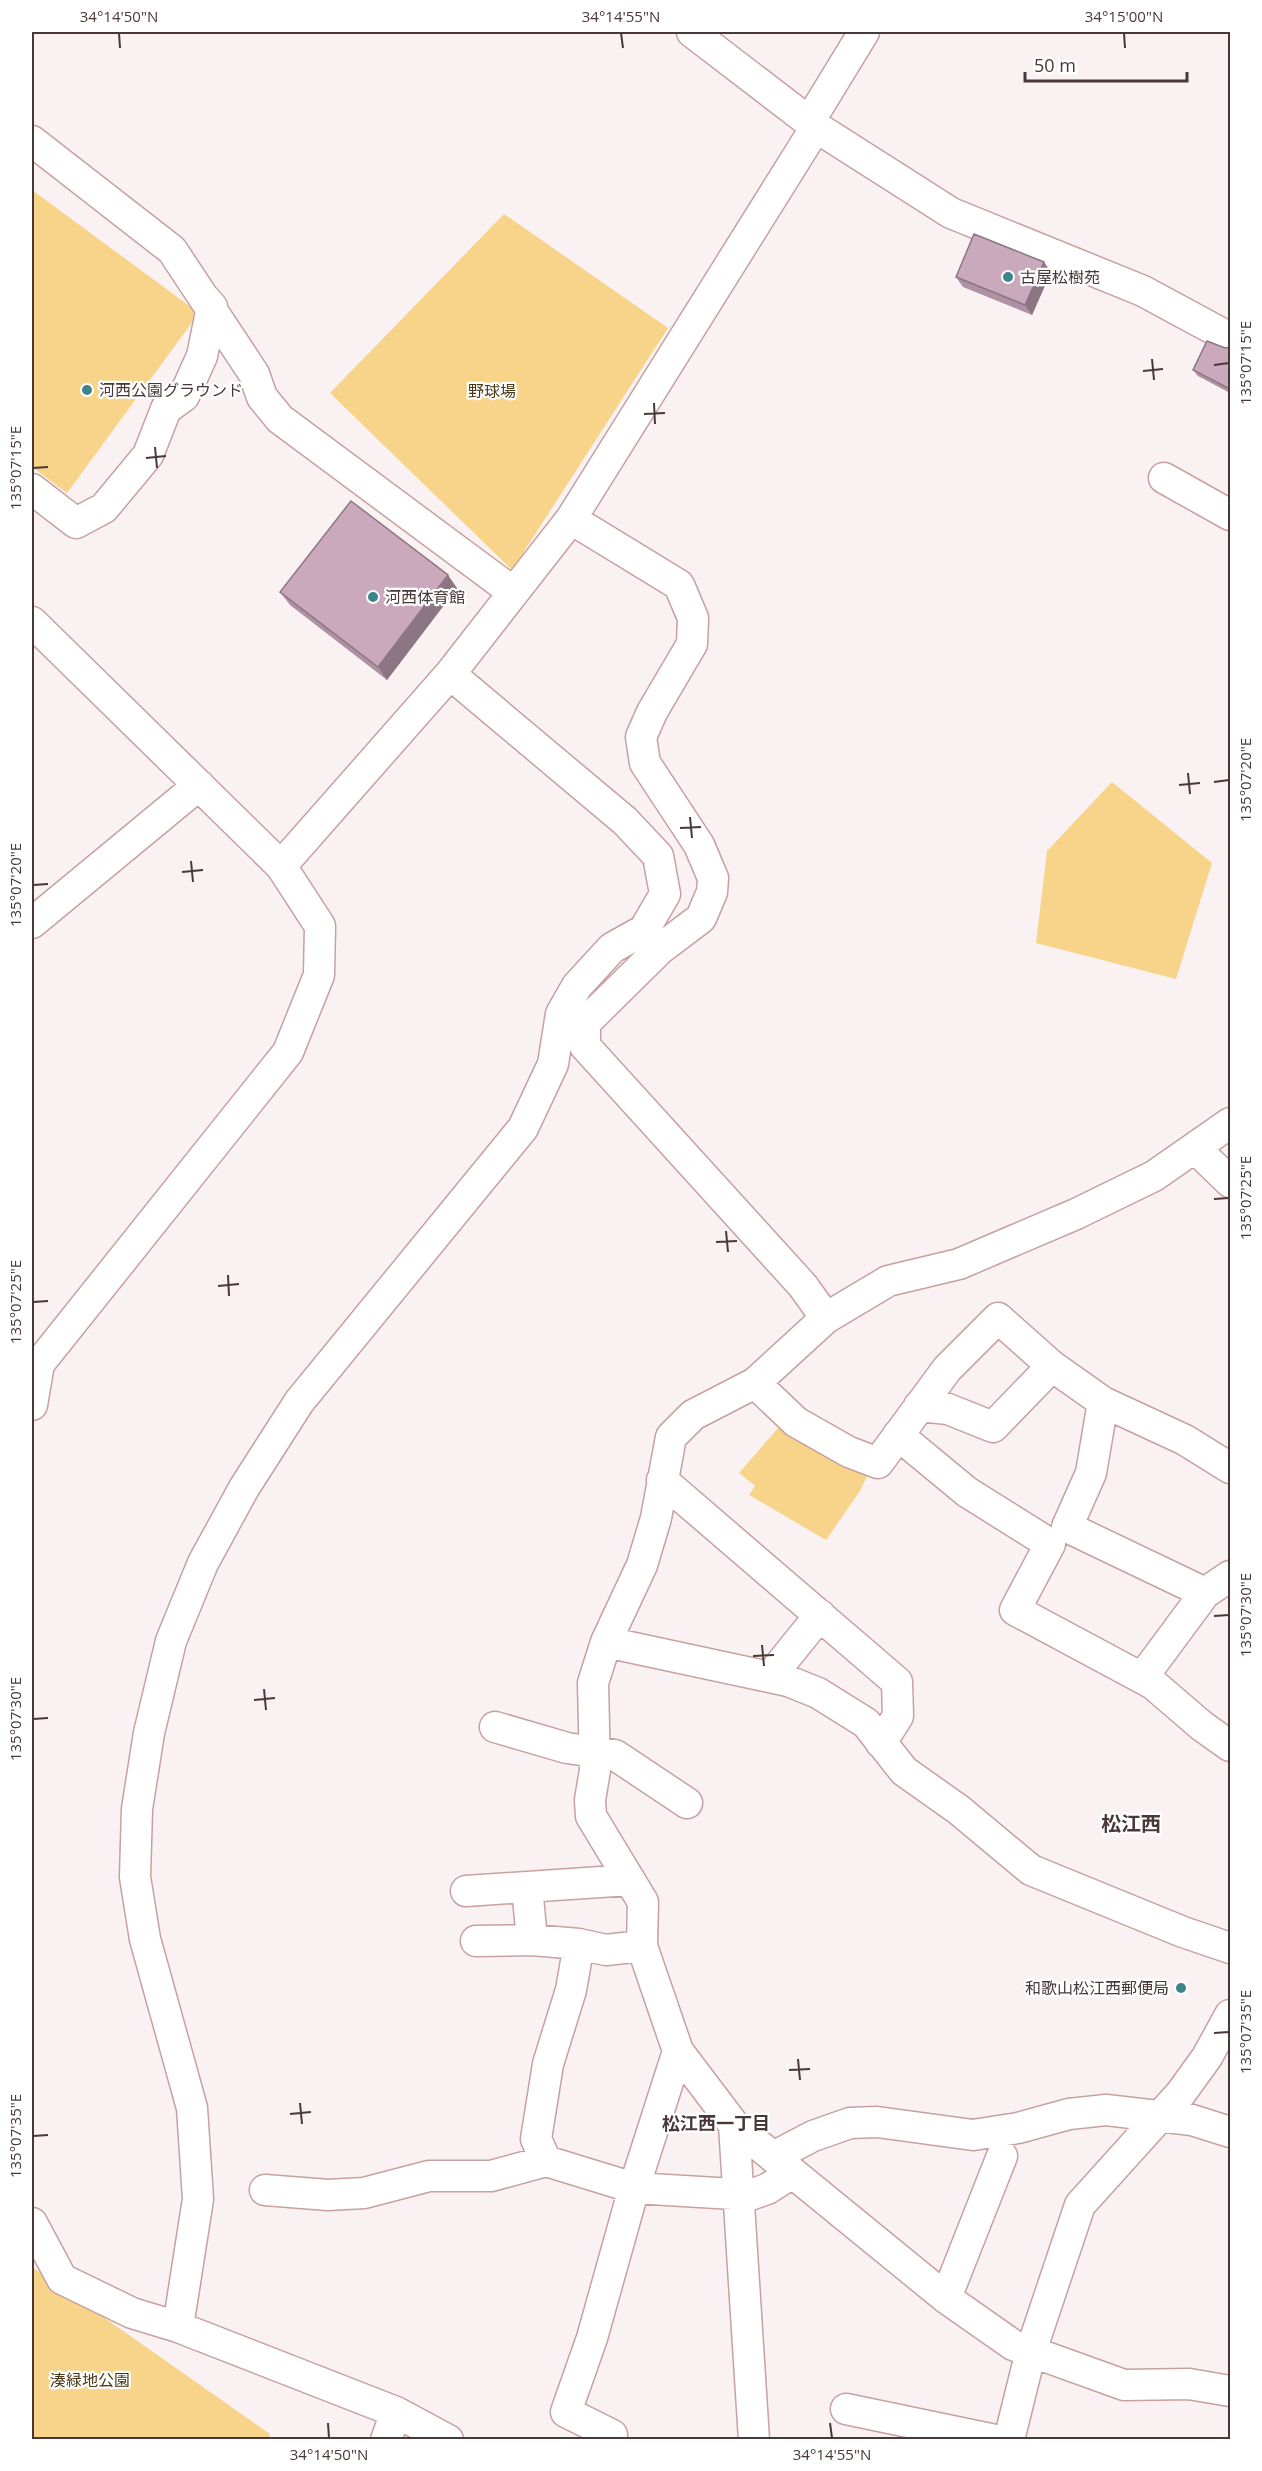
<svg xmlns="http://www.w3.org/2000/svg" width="1262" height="2471" viewBox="0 0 1262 2471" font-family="'Open Sans','Noto Sans JP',sans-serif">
<rect width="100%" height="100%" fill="#faf2f2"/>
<path fill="#f7d489" d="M32 190 199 313 67 493 32 467Z
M504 214 668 328 512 570 330 393Z
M1112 782 1212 863 1176 979 1036 943 1047 851Z
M785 1420 869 1472 860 1491 826 1540 749 1495 755 1486 739 1473Z
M32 2267 270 2434 269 2439H32Z"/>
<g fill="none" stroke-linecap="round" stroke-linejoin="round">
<defs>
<path id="minor" d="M692 32 816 127 951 213 1143 291 1230 338
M809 122 864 32
M32 141 172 250 254 374 262 397 280 419 513 592
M1164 478 1230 515
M32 489 76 523 104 508 148 455 166 409 184 396 202 356 212 307 205 299
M571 519 679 585 693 618 692 644 652 712 641 737 645 763 699 845 713 878 712 892 701 918 660 949 585 1023V1046L803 1286 826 1318
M32 622 281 866 320 926 319 975 288 1052 39 1364 32 1405
M281 866 450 674 571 519 816 127
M32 923 199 785
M1230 1123 1154 1176 1076 1214 959 1264 888 1281 826 1318 755 1383 693 1415 671 1437 656 1518 642 1565 606 1642 593 1683 595 1770 590 1800 591 1816 643 1902 642 1946 678 2051 734 2125 946 2298 1013 2345 1124 2385 1189 2384 1230 2391
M1195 1148 1230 1182
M755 1383 796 1422 849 1452 878 1463 947 1369 998 1318 1052 1366 1103 1402 1185 1440 1230 1468
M1103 1402 1091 1473 1067 1527 1205 1593
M919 1406 948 1409 993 1427 1052 1366
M898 1435 967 1492 1050 1544 1015 1610 1153 1684 1202 1726 1230 1746
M662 1480 897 1682 898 1716 881 1743
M606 1642 788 1681 818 1693 866 1723 904 1771 959 1810 1031 1870 1183 1932 1230 1948
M770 1677 820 1615
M1142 1678 1205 1593 1230 1576
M495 1727 567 1748 615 1755 687 1803
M527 1887 532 1940
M466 1891 630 1880
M476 1941 532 1940 579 1944 606 1950 642 1946
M734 2125 754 2440
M773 2157 813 2136 850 2123 877 2122 973 2135 1018 2128 1069 2114 1106 2110 1192 2120 1230 2132
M546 2161 536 2139 548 2064 571 1990 579 1944
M265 2190 328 2195 364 2193 429 2176H491L546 2161 634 2188 750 2195 767 2189 792 2173
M32 2223 62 2279 132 2313 178 2327 396 2412 448 2440
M946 2298 1002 2156
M178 2327 198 2199 192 2108 145 1939 135 1877 137 1809 149 1733 171 1641 203 1563 244 1488 299 1402 523 1128 553 1064 561 1014 577 986 612 948 644 930 665 894 658 856 625 821 450 674
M846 2409 995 2440
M386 2440 396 2412
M610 2440 612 2435 566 2412 592 2338 634 2188 678 2051
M1009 2440 1031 2351 1080 2205 1181 2093 1207 2057 1230 2015"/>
</defs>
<use href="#minor" stroke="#c7a0a1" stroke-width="33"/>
<use href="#minor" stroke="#fff" stroke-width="30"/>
</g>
<path fill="#ae91a2" d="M1051 272 1032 315 963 287 956 277Z
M1230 347V393L1198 376 1193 370 1225 348Z
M457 588 387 680 290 605 280 592Z"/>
<path fill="#8d7684" d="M1044 262 1051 272 1032 315 1025 305Z
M448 575 457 588 387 680 378 667Z"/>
<path fill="#caa9bc" stroke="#8d7684" stroke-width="1.5" d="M974 234 1044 262 1025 305 956 277Z
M1207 341 1225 348 1230 347V389L1193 370Z
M351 501 448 575 378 667 280 592Z"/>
<path fill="none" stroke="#483838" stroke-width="2" d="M119 33 120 48M621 33 623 48M1124 33 1125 48M1152 359 1154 380M1214 365 1229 363M1143 371 1163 369M654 403 655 424M644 414 665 413M155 447 157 468M146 458 166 456M33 468 48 467M1188 773 1190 794M1214 782 1229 780M1179 785 1200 783M690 817 692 838M680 828 701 827M191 861 193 882M182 872 203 870M33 885 48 884M1214 1199 1229 1198M726 1231 728 1252M716 1242 737 1241M228 1275 229 1296M218 1286 239 1284M33 1302 48 1301M1214 1616 1229 1615M762 1645 764 1666M753 1656 774 1655M264 1689 266 1710M254 1700 275 1698M33 1719 48 1718M1214 2033 1229 2032M798 2059 800 2080M789 2070 810 2069M300 2103 302 2124M290 2114 311 2112M33 2136 48 2135M328 2423 329 2438M830 2423 832 2438"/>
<g fill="#3d848c" stroke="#fff" stroke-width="2">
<circle cx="1008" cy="277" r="6"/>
<circle cx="87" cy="390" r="6"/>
<circle cx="373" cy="597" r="6"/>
<circle cx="1181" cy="1988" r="6"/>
</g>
<g text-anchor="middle" stroke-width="4.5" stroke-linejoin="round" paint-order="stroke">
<g font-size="16" fill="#483838" stroke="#fff" text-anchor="start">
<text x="1020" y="283">古屋松樹苑</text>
<text x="99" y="396">河西公園グラウンド</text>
<text x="385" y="603">河西体育館</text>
<text x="1169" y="1994" text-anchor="end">和歌山松江西郵便局</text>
</g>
<g font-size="16" fill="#483814" stroke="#fff">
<text x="492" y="397">野球場</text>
<text x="90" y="2386">湊緑地公園</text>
</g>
<g font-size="18" font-weight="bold" fill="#483838" stroke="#fff">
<text x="716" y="2130">松江西一丁目</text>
</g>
<g font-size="20" font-weight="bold" fill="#483838" stroke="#fff">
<text x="1131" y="1831">松江西</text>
</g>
</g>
<rect width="1262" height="2471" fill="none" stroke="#ffffff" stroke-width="66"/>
<path d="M1025 72v9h162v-9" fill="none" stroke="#483838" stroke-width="3"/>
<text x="1034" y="72" font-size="18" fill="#483838" stroke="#ffffff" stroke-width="4.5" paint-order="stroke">50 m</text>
<rect x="33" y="33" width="1196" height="2405" fill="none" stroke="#483838" stroke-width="2"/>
<g font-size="15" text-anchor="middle" fill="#483838">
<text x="119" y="22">34°14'50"N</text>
<text x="621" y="22">34°14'55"N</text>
<text x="1124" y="22">34°15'00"N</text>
<text transform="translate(1246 363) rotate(-90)" y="5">135°07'15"E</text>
<text transform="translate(16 468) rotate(-90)" y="5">135°07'15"E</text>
<text transform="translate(1246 780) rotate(-90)" y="5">135°07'20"E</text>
<text transform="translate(16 885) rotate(-90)" y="5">135°07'20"E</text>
<text transform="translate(1246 1198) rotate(-90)" y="5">135°07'25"E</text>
<text transform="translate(16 1302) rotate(-90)" y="5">135°07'25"E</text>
<text transform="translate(1246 1615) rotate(-90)" y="5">135°07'30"E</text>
<text transform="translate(16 1719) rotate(-90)" y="5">135°07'30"E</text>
<text transform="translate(1246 2032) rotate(-90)" y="5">135°07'35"E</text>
<text transform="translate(16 2136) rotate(-90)" y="5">135°07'35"E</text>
<text x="329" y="2460">34°14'50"N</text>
<text x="832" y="2460">34°14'55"N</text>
</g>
</svg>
